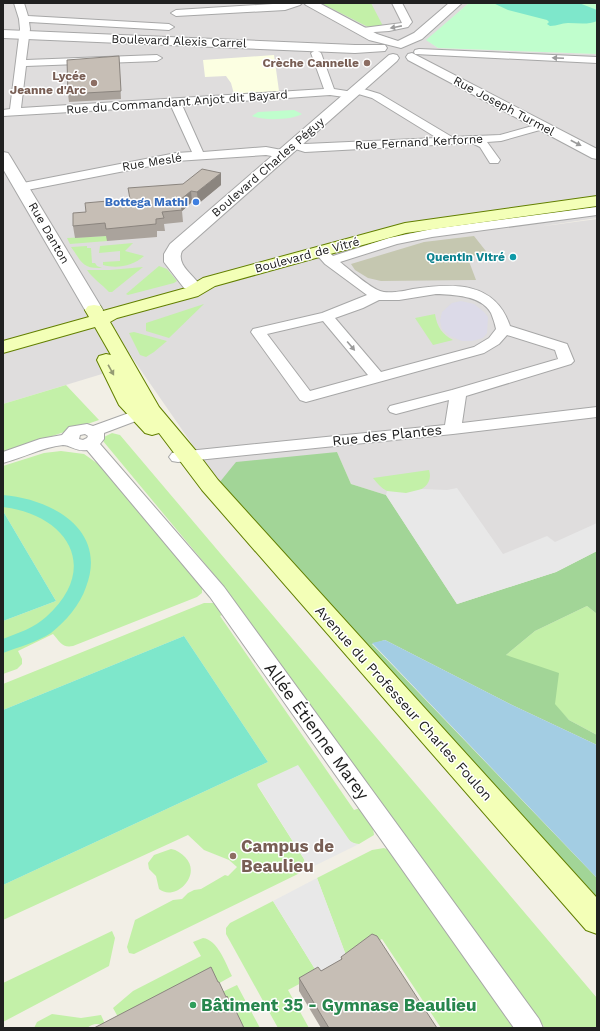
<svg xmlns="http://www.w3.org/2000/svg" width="600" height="1031" viewBox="0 0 600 1031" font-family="'Work Sans',sans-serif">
<rect width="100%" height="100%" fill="#f2efe6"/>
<path fill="#dfdddd" d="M3 3H469L427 40 438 48 597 54V218L537 227 597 219V551L457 604 386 495 351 484 337 452 219 483 131 356 112 371 3 404Z"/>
<path fill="#fcffe2" d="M274 55 279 91 234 94 231 83 226 76 205 77 203 60Z"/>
<path fill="#c5c7b0" d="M474 236 489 255 467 256 476 280 381 281 368 278 355 270 351 264 424 242Z"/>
<path fill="#c3f0a8" d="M321 3H371L383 26 370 28Z
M107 236V241L70 244 67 238Z
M133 243 125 251 144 256C133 266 117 269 103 265V262L120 261V251L99 253 100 246Z
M87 246V248H91L92 263H95L97 266 102 268C82 269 82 262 71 247Z
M159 266 167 269 177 281 174 283 128 295 126 294Z
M143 267 112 292H109C102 284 93 279 87 270H110Z
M204 304 169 338 146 331V323Z
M435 314C437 327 442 334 453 340L433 345 415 318Z
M134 332 167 341 154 352 146 357 140 355 129 333Z
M66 385 99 420 3 453V404Z
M112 433 120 435 597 998V1028H545L226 589 103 441 104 437Z
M61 451 84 454 101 466 202 588V593L197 597 73 646C62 648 60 642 53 634L18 651 22 659V664L17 669 3 674V621L56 601 3 511V466L44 453Z
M429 470C436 492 402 498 387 491 381 488 377 483 373 478Z
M204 603H214L224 614 220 616 354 810 360 808 373 828 374 835 359 844 352 843 347 838 257 785 304 859 306 866 302 872 134 954 129 953 127 947 135 920 173 900 182 899 188 893 194 890 201 889 225 875 228 876 237 867 229 860 204 850 188 835 3 920V885L268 762 184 636 3 710V684Z
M587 606 597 614V735L569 720 506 655 535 631Z
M384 848 389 850 515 1028H441L382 939 347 958 317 878 372 850Z
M171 849C177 850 181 853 185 857 203 875 175 902 159 889L156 876 149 869 148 863 154 855Z
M273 901 318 974 288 990 309 1028H278L226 934V928L230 923Z
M112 931 115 938 109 966 3 1022V983Z
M203 938C218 940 226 964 232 976L214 986 118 1017 113 1008 133 991 201 956 193 942Z
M237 985 260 1028H236L218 994Z
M52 1014 81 1018 101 1015 106 1026C98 1023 93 1023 87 1028H34L37 1022Z"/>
<path fill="#a2d597" d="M337 452 351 484 386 495 457 604 556 572 597 551V614L587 606 535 631 506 655 559 673 555 704 569 720 597 735V745L512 705 385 640 372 644 597 878V897L219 483 236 462Z"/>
<path fill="#c0fecd" d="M469 3H597V54L438 48 426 40Z
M294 110 302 114C291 120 264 121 252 116L258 112Z"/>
<path fill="#7ee7cb" d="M493 3H579L597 10V21C588 25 578 23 568 23 561 23 558 26 550 26L547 24 549 22 547 20 508 10Z
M3 495C52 499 108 530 86 587 80 605 66 621 51 633 37 642 19 647 3 653V639C18 633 34 628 46 617 101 568 68 515 3 507Z
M3 511 56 601 3 621Z
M184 636 268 762 3 885V710Z"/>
<path fill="#e8e8e8" d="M457 488 503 554 547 536 555 542 597 523V551L556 572 457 604 386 495 387 491 406 493 422 489 447 490Z
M298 765 350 841 356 844H359L302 872 306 866 304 859 257 784Z
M317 878 347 958 318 974 273 901Z"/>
<path fill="#dcdae8" d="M461 301 474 304 484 312 488 317 487 333 483 338 472 341H462L450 336 442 329 440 321 442 312 452 303Z"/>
<path fill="#a3cde3" d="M385 640 512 705 597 745V878L372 643Z"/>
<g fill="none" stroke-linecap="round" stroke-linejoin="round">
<defs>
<path id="minor" d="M14 3H24L28 16 169 24 174 27 169 30 29 22 30 29 26 60 157 55 162 58 157 61 26 66 21 108 324 89 311 53 316 50 321 53 334 89 353 92 352 90 353 88 357 87 380 94 452 137 500 135 543 123 547 124 549 126 547 128 501 141 487 142 500 160 498 163H490L480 147 472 143 305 152 289 147 287 145 289 143 293 141 305 144 437 138 372 98 355 93 356 95 355 97 351 98 330 95 182 105 203 152 266 147 287 151 289 154 287 157 283 158 266 155 176 161 22 191 18 190 16 187 18 184 176 153 192 152 171 106 3 116V110L10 109 20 29 19 19Z
M288 3H302L300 5 285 10 176 16 171 13 176 10Z
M392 3H402L412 22 408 27 389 31 360 33 358 31 363 28 402 23Z
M419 49 597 57V63L415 54 414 52 415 50Z
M597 207V215L432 237 397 244 340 262C350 270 369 287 380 291 387 294 405 291 413 289 453 283 495 281 510 326L567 344 574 361 571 364 466 396 462 423 597 407V417L453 434 178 462 172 461 169 457 172 453 178 452 445 425 449 400 396 414 390 412 388 409 390 406 452 390 558 359 555 350 507 335 499 344 484 353 306 402 300 400 251 332 253 329 322 313 367 295 325 264 317 255 319 252H329L333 256 389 238 432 229ZM436 294C454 295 481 295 491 313 493 318 495 324 496 329L489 338 474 347 381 372 335 318 363 308 379 300H399ZM323 321 368 375 310 391 267 334Z
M151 405 157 407 159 410 157 413 104 433V439L100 444 224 587 539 1019 543 1028H514L210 597 87 450C77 452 70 445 63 445 42 447 23 458 3 463V452L40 439 62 435 69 427 87 424 93 426ZM85 434 88 436 87 438 83 440 79 439 80 435Z"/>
<path id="tertiary" d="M304 3H319L377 34 398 41 414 33 449 3H462L422 39 401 48 369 40 306 5Z
M3 30 355 45H385L387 48 385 51 355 53 3 38Z
M412 53 597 149V159L592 158 408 60 406 57 408 54Z
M393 54 397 55 399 58 397 61 182 251C176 264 192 274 199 284L196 288 190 289 184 288 164 262V254L170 244 389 55Z
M3 152 8 153 10 156 103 310 100 314 94 315 88 314 85 310 3 169Z"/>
<path id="secondary" d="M597 196V206L406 233 215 286 198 296 117 318 110 322 159 407 196 451 218 480 597 898V934L586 930 202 490 159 433 152 435 145 433 119 405 97 360 99 356 106 354 111 355 95 327 3 353V341L89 317 85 310 88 306 94 305 100 306 103 311 186 288 203 278 405 223Z"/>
</defs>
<use href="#minor" stroke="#a7a7a7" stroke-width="2"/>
<use href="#tertiary" stroke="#a7a7a7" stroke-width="2"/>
<use href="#secondary" stroke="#627f00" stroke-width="2"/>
<use href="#minor" fill="#fff" fill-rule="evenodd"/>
<use href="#tertiary" fill="#fff" fill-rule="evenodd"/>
<use href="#secondary" fill="#f3ffb7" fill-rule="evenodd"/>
</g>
<path fill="#aaa39c" d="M119 56 121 99 69 102 68 94Z
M221 185 198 204 192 202 182 211 183 222 164 224 165 231H157V237L107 241 106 236 75 238 73 226 86 212 129 199Z
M341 957 437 1028H321L299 991V978L321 971 341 960Z"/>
<path fill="#8b857f" d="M221 173V185L198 204 197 192Z
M191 191 192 202 182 211 180 200Z"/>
<path fill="#c6beb5" stroke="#8b857f" d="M119 56 121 91 68 94 67 60Z
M202 169 221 173 197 192 191 191 180 200 182 210 162 212 164 218 156 219V224L106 229 105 223 73 226V213L86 212 85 203 130 199 128 188 183 184Z
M372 934 377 936 437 1028H329L299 978 318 967 321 971 342 959 341 957Z
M211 967 218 982H219L226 997 227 996 234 1012 236 1011 244 1028H94Z"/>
<defs><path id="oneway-solid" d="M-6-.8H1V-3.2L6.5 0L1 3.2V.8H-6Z"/></defs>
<g fill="#9b9b9b">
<use href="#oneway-solid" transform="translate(396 27) rotate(169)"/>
<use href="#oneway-solid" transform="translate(558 58) rotate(-177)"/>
<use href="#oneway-solid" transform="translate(576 143) rotate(28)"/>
<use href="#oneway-solid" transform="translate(351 346) rotate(50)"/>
</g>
<use fill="#949b73" href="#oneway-solid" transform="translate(111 370) rotate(61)"/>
<g fill="#8d6e63" stroke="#fff" stroke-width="1.5">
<circle cx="367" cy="63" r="4"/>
<circle cx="94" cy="83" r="4"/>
<circle cx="233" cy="856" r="4"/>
</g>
<circle fill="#3f7fe0" stroke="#fff" stroke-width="1.5" cx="196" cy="202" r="4"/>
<circle fill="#0f9aa8" stroke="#fff" stroke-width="1.5" cx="513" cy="257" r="4"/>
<circle fill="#2e9e5b" stroke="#fff" stroke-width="1.5" cx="193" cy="1005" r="4"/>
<g text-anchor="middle" stroke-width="3" stroke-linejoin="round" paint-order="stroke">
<g font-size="12" fill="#202020" stroke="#fff">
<text transform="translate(179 41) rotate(2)" y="4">Boulevard Alexis Carrel</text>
<text transform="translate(177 102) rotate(-4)" y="4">Rue du Commandant Anjot dit Bayard</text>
<text transform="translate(504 106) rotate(28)" y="4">Rue Joseph Turmel</text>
<text transform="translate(419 142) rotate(-3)" y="4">Rue Fernand Kerforne</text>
<text transform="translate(152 162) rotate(-9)" y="4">Rue Meslé</text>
<text transform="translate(268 167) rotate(-41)" y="4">Boulevard Charles Péguy</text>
<text transform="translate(49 233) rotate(60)" y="4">Rue Danton</text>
<text transform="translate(307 255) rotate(-15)" y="4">Boulevard de Vitré</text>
</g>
<g font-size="12" font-weight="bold" fill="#785e54" stroke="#fff" text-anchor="end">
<text x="359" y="67">Crèche Cannelle</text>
<text x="86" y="80">Lycée<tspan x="86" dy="14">Jeanne d'Arc</tspan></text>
</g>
<g font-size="12" font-weight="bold" fill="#366cbe" stroke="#fff" text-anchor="end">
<text x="188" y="206">Bottega Mathi</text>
</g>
<g font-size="12" font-weight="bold" fill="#0d838f" stroke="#fff" text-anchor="end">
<text x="505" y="261">Quentin Vitré</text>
</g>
<g font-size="14" fill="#202020" stroke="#fff">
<text transform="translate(387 435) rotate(-6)" y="5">Rue des Plantes</text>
<text transform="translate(404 703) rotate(48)" y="5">Avenue du Professeur Charles Foulon</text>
</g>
<g font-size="17" fill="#202020" stroke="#fff">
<text transform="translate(317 731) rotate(54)" y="6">Allée Étienne Marey</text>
</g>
<g font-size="17" font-weight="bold" fill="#785e54" stroke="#fff" text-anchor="start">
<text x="241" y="852">Campus de<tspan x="241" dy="20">Beaulieu</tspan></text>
</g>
<g font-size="17" font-weight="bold" fill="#27864d" stroke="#fff" text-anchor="start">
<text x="201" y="1011">Bâtiment 35 - Gymnase Beaulieu</text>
</g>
</g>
<rect width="600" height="1031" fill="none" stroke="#202020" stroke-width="8"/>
</svg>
